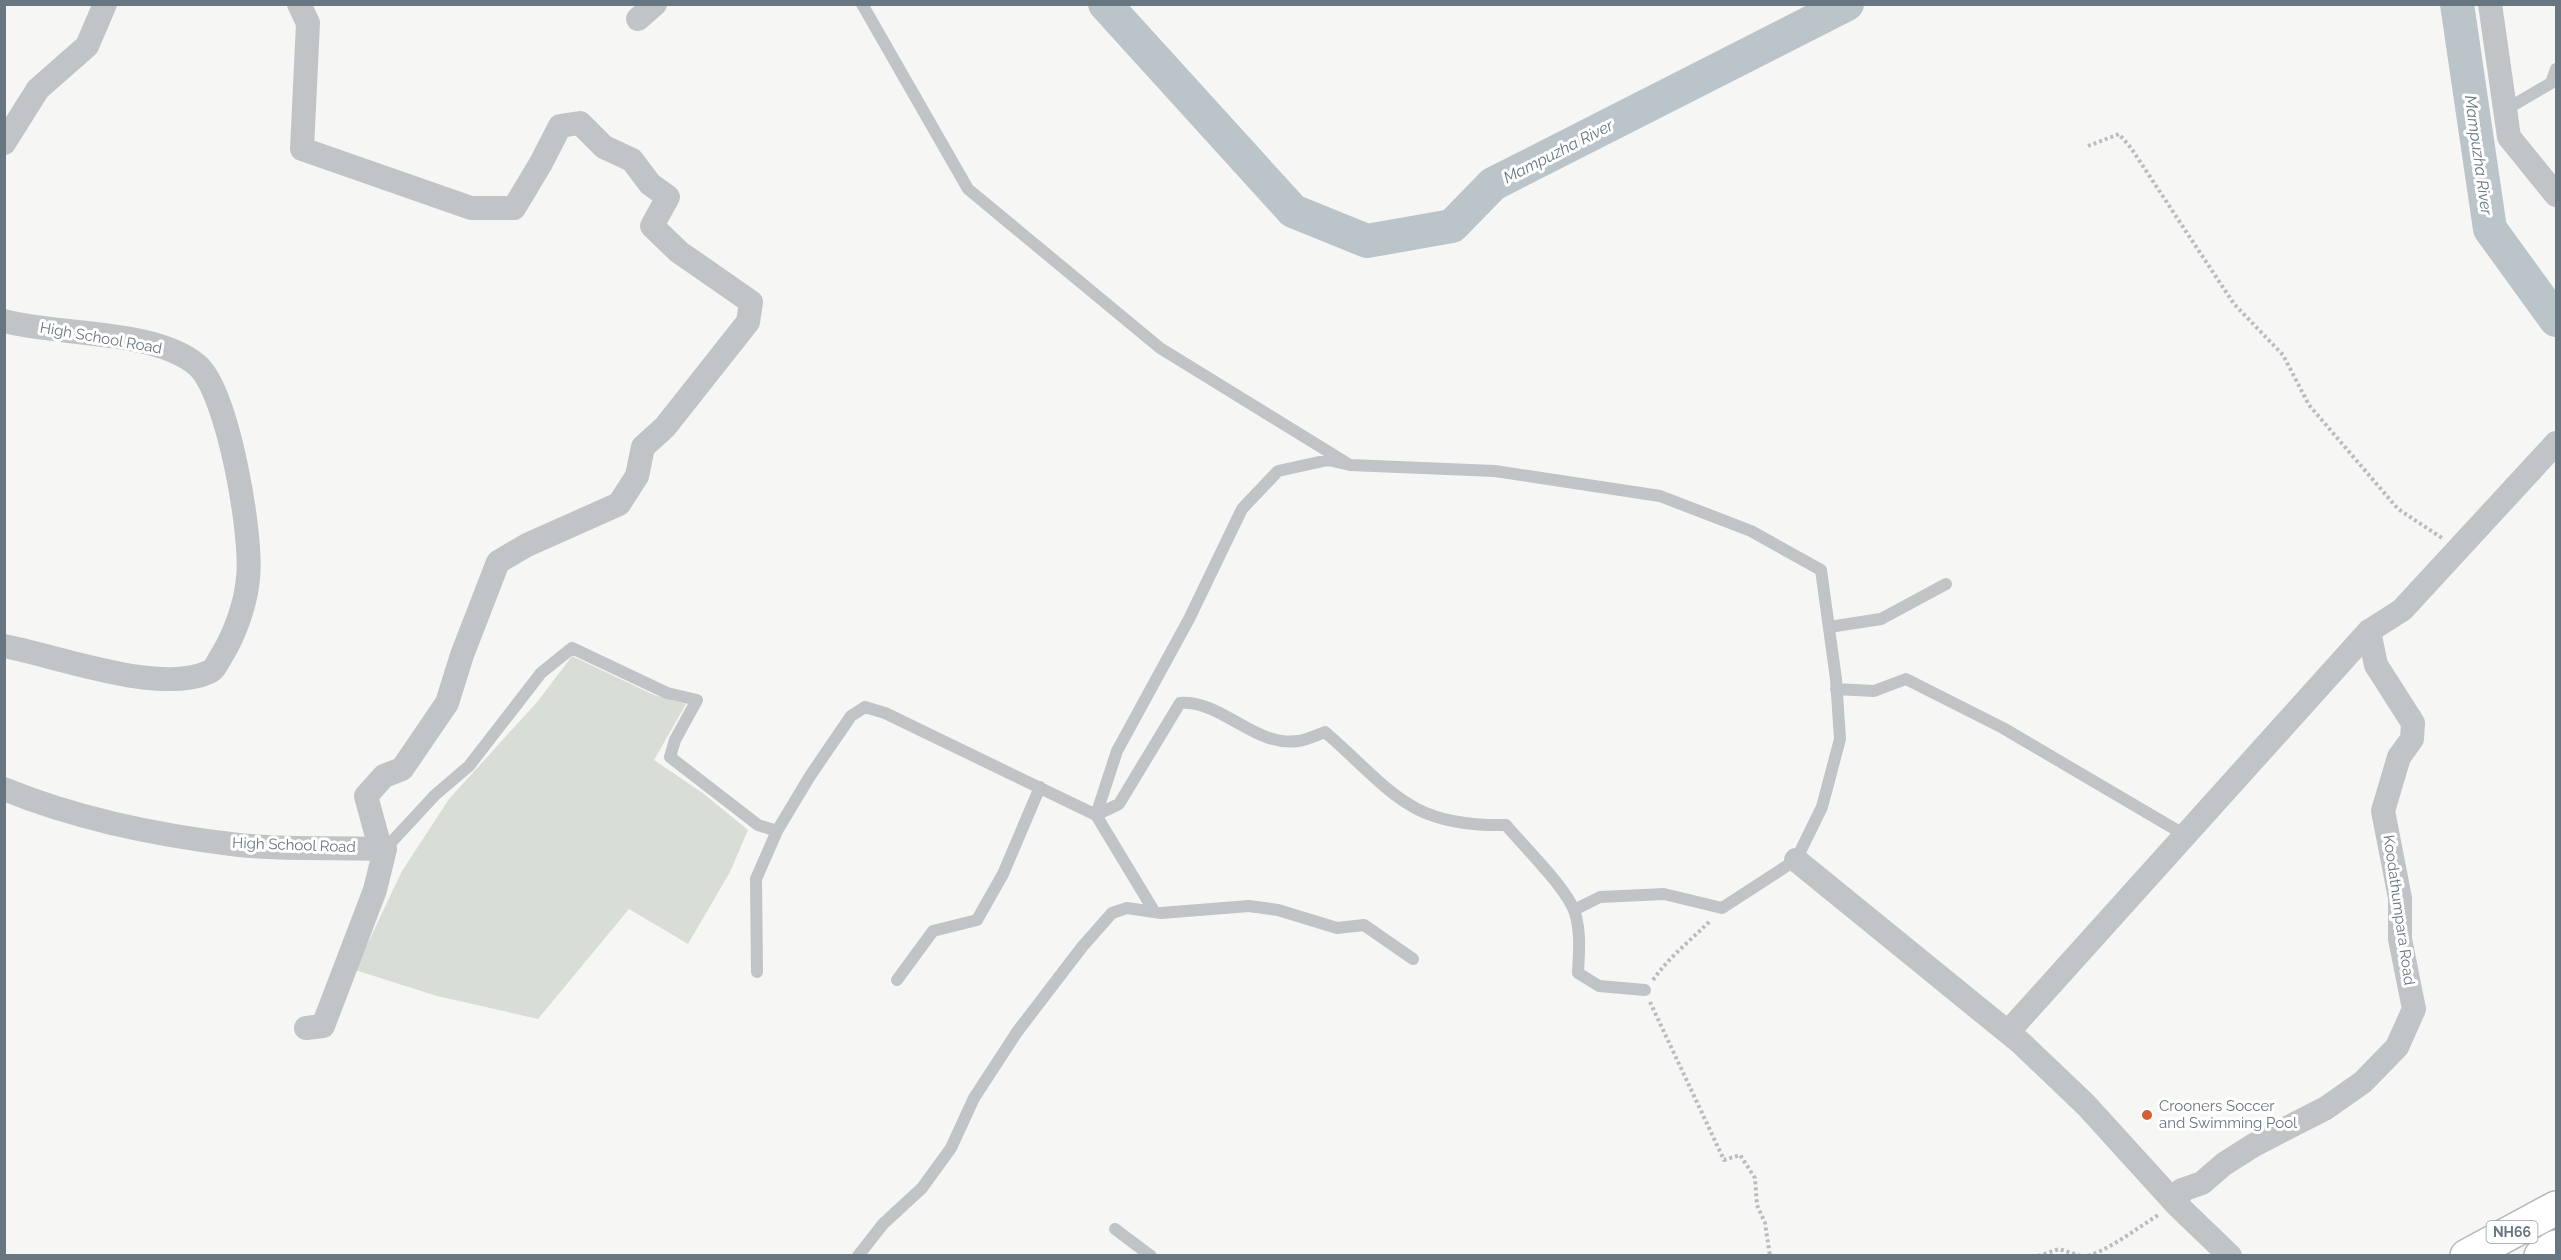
<svg xmlns="http://www.w3.org/2000/svg" width="2561" height="1260" viewBox="0 0 2561 1260" font-family="Raleway,sans-serif">
<rect width="100%" height="100%" fill="#f6f7f4"/>
<path fill="#d8ddd5" d="M572 656 654 695 686 704 654 760 704 794 748 830 730 872 688 944 629 909 538 1019 437 996 355 970 402 871 449 799 538 701Z"/>
<g fill="none" stroke-linecap="round" stroke-linejoin="round">
<path stroke="#bbc4c9" stroke-width="34" d="M1105 4 1293 211 1367 241 1452 226 1493 184 1847 4
M2457 4 2490 229 2556 320"/>
<defs>
<path id="trunk" d="M2467 1256 2556 1208
M2541 1256 2556 1247"/>
</defs>
<use href="#trunk" stroke="#b5b8bb" stroke-width="36"/>
<path stroke="#babdbf" stroke-width="4" stroke-dasharray="3 3" stroke-linecap="butt" d="M2088 146 2119 134 2131 148 2234 304 2283 355 2309 405 2398 509 2442 538
M1653 980C1669 957 1690 941 1710 921
M1650 1002 1724 1160 1740 1155 1755 1178 1757 1205 1765 1223 1770 1256
M2038 1256 2059 1249 2081 1256
M2088 1256C2114 1247 2137 1228 2160 1214"/>
<path stroke="#c0c4c7" stroke-width="12" d="M862 4 968 189 1160 348 1350 465 1328 460 1278 471 1242 509 1189 619 1117 751 1096 815
M2505 110 2551 83 2556 69
M1350 465 1495 471 1660 496 1751 531 1821 570 1836 679 1840 739 1822 807 1796 860 1722 908 1664 894 1600 897 1574 910
M1829 627 1881 619 1946 584
M1836 689 1874 691 1906 679 2003 728 2185 835
M1096 815 1119 804 1180 703C1222 700 1254 747 1298 741 1307 740 1317 735 1325 732 1392 790 1407 827 1506 825 1524 847 1567 888 1575 913 1581 933 1579 952 1578 973L1599 986 1645 990
M385 849 435 795 469 766 541 673 572 648 667 693 697 700 675 740 670 757 758 825 777 831
M757 972 756 879 777 831 810 776 851 716 865 707 885 713 1096 815 1154 911
M897 980 933 931 977 920 1003 874 1040 787
M1115 1229 1151 1256
M858 1256 883 1224 922 1188 951 1148 974 1098 1017 1032 1082 947 1112 913 1127 908 1161 913 1249 906 1278 910 1337 928 1364 925 1413 959"/>
<path stroke="#c0c4c7" stroke-width="24" d="M299 4 308 23 302 149 471 208H514L541 163 560 126 580 123 604 147 632 160 650 184 668 197 652 226 679 252 751 302 748 322 665 427 643 447 637 476 619 504 527 545 498 562 462 655 447 703 402 769 384 776 366 796 378 840
M2490 4 2509 137 2556 195
M638 19 655 4
M4 143 38 89 87 46 105 4
M4 321C60 336 154 329 197 365 228 391 253 537 248 578 246 603 235 634 222 655 218 661 215 670 209 672 159 695 58 656 4 646
M4 789C77 819 161 836 239 845 287 850 337 847 385 849L375 890 323 1026 306 1028
M1796 860 2021 1043 2086 1105 2176 1204
M2008 1032 2369 631
M2230 1256 2176 1204 2182 1190 2202 1183 2224 1164 2254 1145 2326 1108 2363 1082 2397 1047 2414 1009 2400 939V898L2383 811 2399 757 2412 739 2413 723 2376 665 2369 631 2402 610 2556 443"/>
<use href="#trunk" stroke="#fff" stroke-width="33"/>
</g>
<circle fill="#d45e36" stroke="#fff" stroke-width="2" cx="2147" cy="1115" r="6"/>
<g text-anchor="middle" stroke-width="6" stroke-linejoin="round" paint-order="stroke">
<rect fill="#fff" stroke="#959fa8" stroke-width="1.5" x="2486.5" y="1221" width="51" height="22" rx="4.5"/>
<g font-size="14" font-weight="bold" fill="#687682">
<text x="2512" y="1237">NH66</text>
</g>
<g font-size="15" fill="#687682" stroke="#fff">
<text transform="translate(101 338) rotate(10)" y="5">High School Road</text>
<text transform="translate(294 845) rotate(2)" y="5">High School Road</text>
<text transform="translate(2399 910) rotate(82)" y="5">Koodathumpara Road</text>
</g>
<g font-size="15" fill="#687682" stroke="#fff" text-anchor="start">
<text x="2159" y="1111">Crooners Soccer<tspan x="2159" dy="17">and Swimming Pool</tspan></text>
</g>
<g font-size="16" font-style="italic" fill="#64777f" stroke="#fff">
<text transform="translate(1558 151) rotate(-27)" y="6">Mampuzha River</text>
<text transform="translate(2479 155) rotate(82)" y="6">Mampuzha River</text>
</g>
</g>
<rect width="2561" height="1260" fill="none" stroke="#687682" stroke-width="12"/>
</svg>
